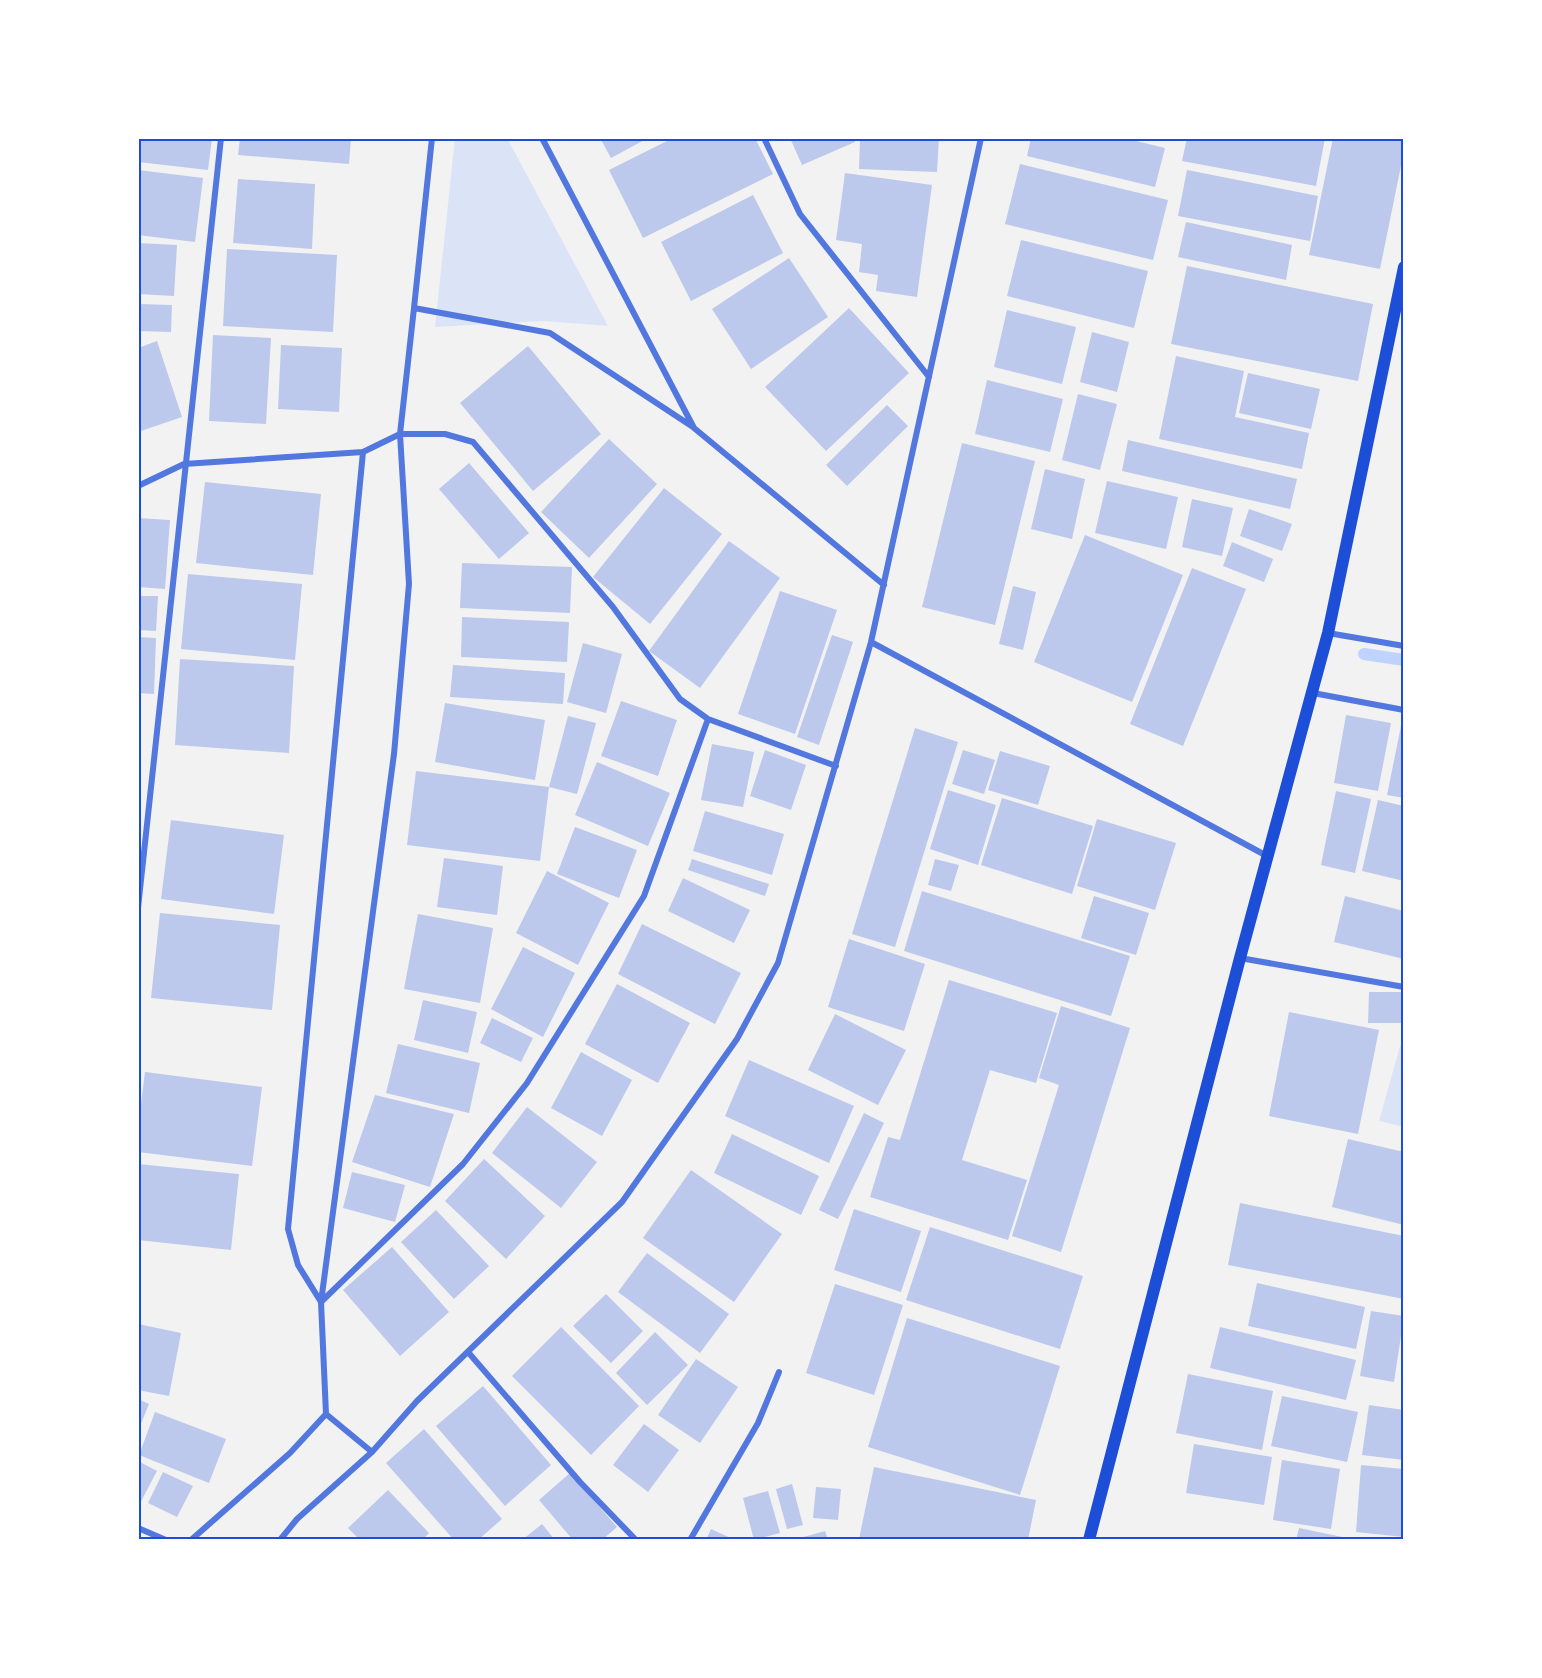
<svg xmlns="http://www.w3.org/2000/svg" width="1542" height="1678" viewBox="0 0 1542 1678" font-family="Ubuntu,sans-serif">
<rect width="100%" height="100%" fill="#f2f2f2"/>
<path fill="#dbe4f7" d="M455 138H507L608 326 543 321 435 327Z
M1404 1044V1127L1379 1121 1400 1046Z"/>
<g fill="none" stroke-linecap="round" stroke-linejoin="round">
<path stroke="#bfd3fe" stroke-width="12" d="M1364 654 1404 660"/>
</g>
<path fill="#bdc9ec" d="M138 138H212L208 170 138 162Z
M240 138H351L349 164 238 155Z
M600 138H648L611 158Z
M673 138H755L773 174 643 238 609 170Z
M790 138H854L855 142 802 165Z
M860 138H939L937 172 859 169Z
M1031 138H1124L1165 148 1155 187 1027 156Z
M1187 138H1325L1316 186 1182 161Z
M1333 138H1404V151L1380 269 1309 255Z
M1020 164 1168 200 1153 260 1005 224Z
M138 170 203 178 195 242 138 235Z
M1187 170 1318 196 1310 241 1178 216Z
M845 173 932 185 917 297 876 291 878 275 859 272 862 244 836 240Z
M238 179 315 184 312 249 233 243Z
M753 195 783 253 691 301 661 242Z
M1186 222 1292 245 1286 280 1178 257Z
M1021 240 1148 271 1134 328 1007 296Z
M138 243 177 245 174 296 138 294Z
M227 249 337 255 333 332 223 326Z
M789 258 828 317 751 369 712 309Z
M1187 266 1373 304 1358 381 1171 344Z
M138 304 172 305 171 332 138 331Z
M849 308 909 373 826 451 765 387Z
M1007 310 1076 327 1062 384 994 367Z
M1092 332 1129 342 1117 392 1080 382Z
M213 335 271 338 266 424 209 421Z
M157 341 182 417 138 432V348Z
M281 345 342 348 339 412 278 409Z
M528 346 601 434 533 491 460 403Z
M1176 356 1244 371 1235 417 1309 433 1302 469 1159 439Z
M1248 373 1320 389 1311 429 1239 413Z
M987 380 1063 399 1050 452 975 434Z
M1078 394 1117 404 1100 470 1062 460Z
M887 405 908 426 847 486 826 465Z
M609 439 657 484 589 558 541 512Z
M1128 440 1297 479 1290 509 1122 471Z
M962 443 1035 461 995 625 922 607Z
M469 463 529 533 499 559 439 489Z
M1045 469 1085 479 1072 539 1031 529Z
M1107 481 1178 497 1166 549 1095 533Z
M205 482 321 494 313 575 196 563Z
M664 488 722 534 650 624 593 577Z
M1192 499 1233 508 1222 556 1182 547Z
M1249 509 1292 524 1282 551 1240 536Z
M138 518 170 520 165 589 138 587Z
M1085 535 1183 575 1132 702 1034 662Z
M729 541 780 578 700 688 649 651Z
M1232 542 1273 559 1264 582 1223 566Z
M462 563 572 567 570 613 460 608Z
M1192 568 1246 589 1183 746 1130 724Z
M188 574 302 584 295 660 181 649Z
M1013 586 1036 592 1023 650 999 644Z
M780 591 837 610 795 734 738 714Z
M138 596H158L156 631 138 630Z
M462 617 569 622 567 662 461 657Z
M832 635 853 642 819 745 797 737Z
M138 637 156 638 154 694 138 693Z
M583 643 622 654 606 713 567 702Z
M180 659 294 666 289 753 175 745Z
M453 665 565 673 563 704 450 697Z
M621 701 677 720 658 776 601 756Z
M445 703 545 720 535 780 435 762Z
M1346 715 1391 723 1378 791 1334 783Z
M568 716 596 723 577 794 549 787 540 861 407 845 416 771 549 787Z
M1402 721H1404V798L1387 795Z
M915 728 958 742 895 947 852 934Z
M712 744 754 752 743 807 701 800Z
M765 750 806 765 791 810 750 796Z
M963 750 995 760 984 794 952 784Z
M1000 751 1050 766 1038 805 988 790Z
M597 762 670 793 648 846 575 815Z
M948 790 996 805 978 865 930 849Z
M1336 791 1371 799 1355 873 1321 865Z
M1002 798 1093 826 1072 894 981 865Z
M1378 800 1404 806V881L1362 871Z
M705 811 784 834 772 875 693 851Z
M1097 819 1176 843 1155 910 1077 886Z
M171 820 284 835 274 914 161 899Z
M575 827 637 850 619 898 557 874Z
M444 858 503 866 497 915 437 907Z
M692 859 769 884 765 896 688 870Z
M935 859 959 865 951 891 928 885Z
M547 871 609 903 578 965 516 933Z
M683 878 750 910 734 943 668 911Z
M922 891 1130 956 1111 1016 904 951Z
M1094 896 1149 913 1136 955 1081 938Z
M1345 896 1404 911V959L1334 942Z
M160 913 280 925 272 1010 151 998Z
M418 914 493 928 480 1003 404 989Z
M642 924 741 973 715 1024 618 974Z
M849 939 925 964 904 1031 828 1007Z
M523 947 575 973 543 1037 491 1009Z
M949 980 1057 1013 1036 1083 990 1070 962 1160 1027 1180 1008 1240 870 1197 888 1137 900 1140Z
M617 984 690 1023 658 1083 585 1044Z
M1369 992H1404V1023H1368Z
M423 1000 477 1012 468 1053 414 1040Z
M1061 1006 1130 1028 1061 1252 1012 1236 1059 1085 1039 1078Z
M1289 1012 1379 1030 1358 1134 1269 1116Z
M835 1014 906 1050 878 1105 808 1070Z
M492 1018 533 1038 521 1062 480 1043Z
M398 1044 480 1063 469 1113 386 1093Z
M581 1052 632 1080 602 1136 551 1108Z
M749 1060 854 1106 829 1163 725 1116Z
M145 1072 262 1087 252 1166 138 1152V1128Z
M375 1095 454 1114 430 1187 352 1162Z
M527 1107 597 1162 561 1208 492 1153Z
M864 1113 884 1123 838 1219 819 1210Z
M732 1134 819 1176 801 1215 714 1173Z
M1348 1139 1404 1152V1225L1332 1207Z
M484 1159 545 1216 506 1259 445 1201Z
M138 1164 239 1174 231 1250 138 1240Z
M691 1170 782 1234 734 1302 643 1238Z
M352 1172 405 1185 395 1222 343 1208Z
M1240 1203 1404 1236V1299L1228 1265Z
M854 1209 921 1231 901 1292 834 1270Z
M436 1210 489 1266 454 1299 401 1242Z
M930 1227 1083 1276 1060 1349 906 1300Z
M392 1247 449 1312 400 1356 343 1290Z
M647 1253 729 1314 700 1353 618 1292Z
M1257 1283 1365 1307 1356 1349 1248 1326Z
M835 1284 903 1305 874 1395 806 1373Z
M606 1294 643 1331 611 1363 573 1326Z
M1371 1311 1404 1316 1394 1382 1360 1376Z
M907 1318 1060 1366 1020 1495 868 1447Z
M138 1324 181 1333 169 1396 138 1390Z
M561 1327 639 1406 591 1455 512 1376Z
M1220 1327 1356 1360 1346 1400 1210 1368Z
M655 1332 688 1365 647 1405 616 1373Z
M696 1359 738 1387 700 1443 658 1415Z
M1188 1374 1273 1391 1262 1450 1176 1433Z
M483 1386 551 1465 505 1506 436 1426Z
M1282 1396 1358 1412 1347 1462 1271 1446Z
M138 1399 149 1404 138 1431Z
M1369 1405 1404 1410V1460L1362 1455Z
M155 1412 226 1439 209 1483 139 1455Z
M644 1424 679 1450 648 1492 613 1465Z
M424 1429 502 1519 478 1540H454L386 1463Z
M1194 1444 1272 1457 1264 1505 1186 1493Z
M1282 1460 1340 1469 1331 1529 1273 1520Z
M138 1461 157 1471 138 1507Z
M1361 1465 1404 1469V1537L1356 1532Z
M874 1467 1036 1500 1028 1540 859 1539Z
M163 1472 193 1486 177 1517 148 1503Z
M570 1473 617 1527 602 1540H573L539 1500Z
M792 1484 803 1525 787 1529 776 1489Z
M816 1487 841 1489 838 1520 813 1518Z
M388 1490 429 1533 422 1540H360L348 1528Z
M768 1491 780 1533 754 1540 743 1498Z
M542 1524 555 1540H522Z
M1299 1528 1352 1539V1540H1296Z
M711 1529 735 1540H706Z
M825 1531 828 1540H801L800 1538Z"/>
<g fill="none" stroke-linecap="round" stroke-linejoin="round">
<path stroke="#5277de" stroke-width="6" d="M432 138 414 308 550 333 693 427
M542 138 694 428 884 585
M764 138 800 214 929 377
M363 452 288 1229 298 1265 321 1302 463 1164 527 1083 644 896 708 719
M138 486 184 464 363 452 400 434H445L473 442 613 607 680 699 708 719 836 766
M1328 633 1404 646
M871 642 1267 856
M1313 693 1404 710
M138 908 221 138
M1240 958 1404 987
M468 1352 580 1482 636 1540
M372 1452 326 1414 321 1302 394 754 409 584 400 434 414 308
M138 1528 166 1540
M191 1540 290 1453 326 1414
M280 1540 297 1519 372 1452 417 1401 622 1202 737 1039 778 963 871 642 981 138
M690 1540 758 1423 779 1372"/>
<path stroke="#1d4ed8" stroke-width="12" d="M1089 1540 1240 958 1328 633 1404 267"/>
</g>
<rect width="1542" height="1678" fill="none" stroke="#ffffff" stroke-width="279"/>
<rect x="140" y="140" width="1262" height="1398" fill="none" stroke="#1d4ed8" stroke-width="2"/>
</svg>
